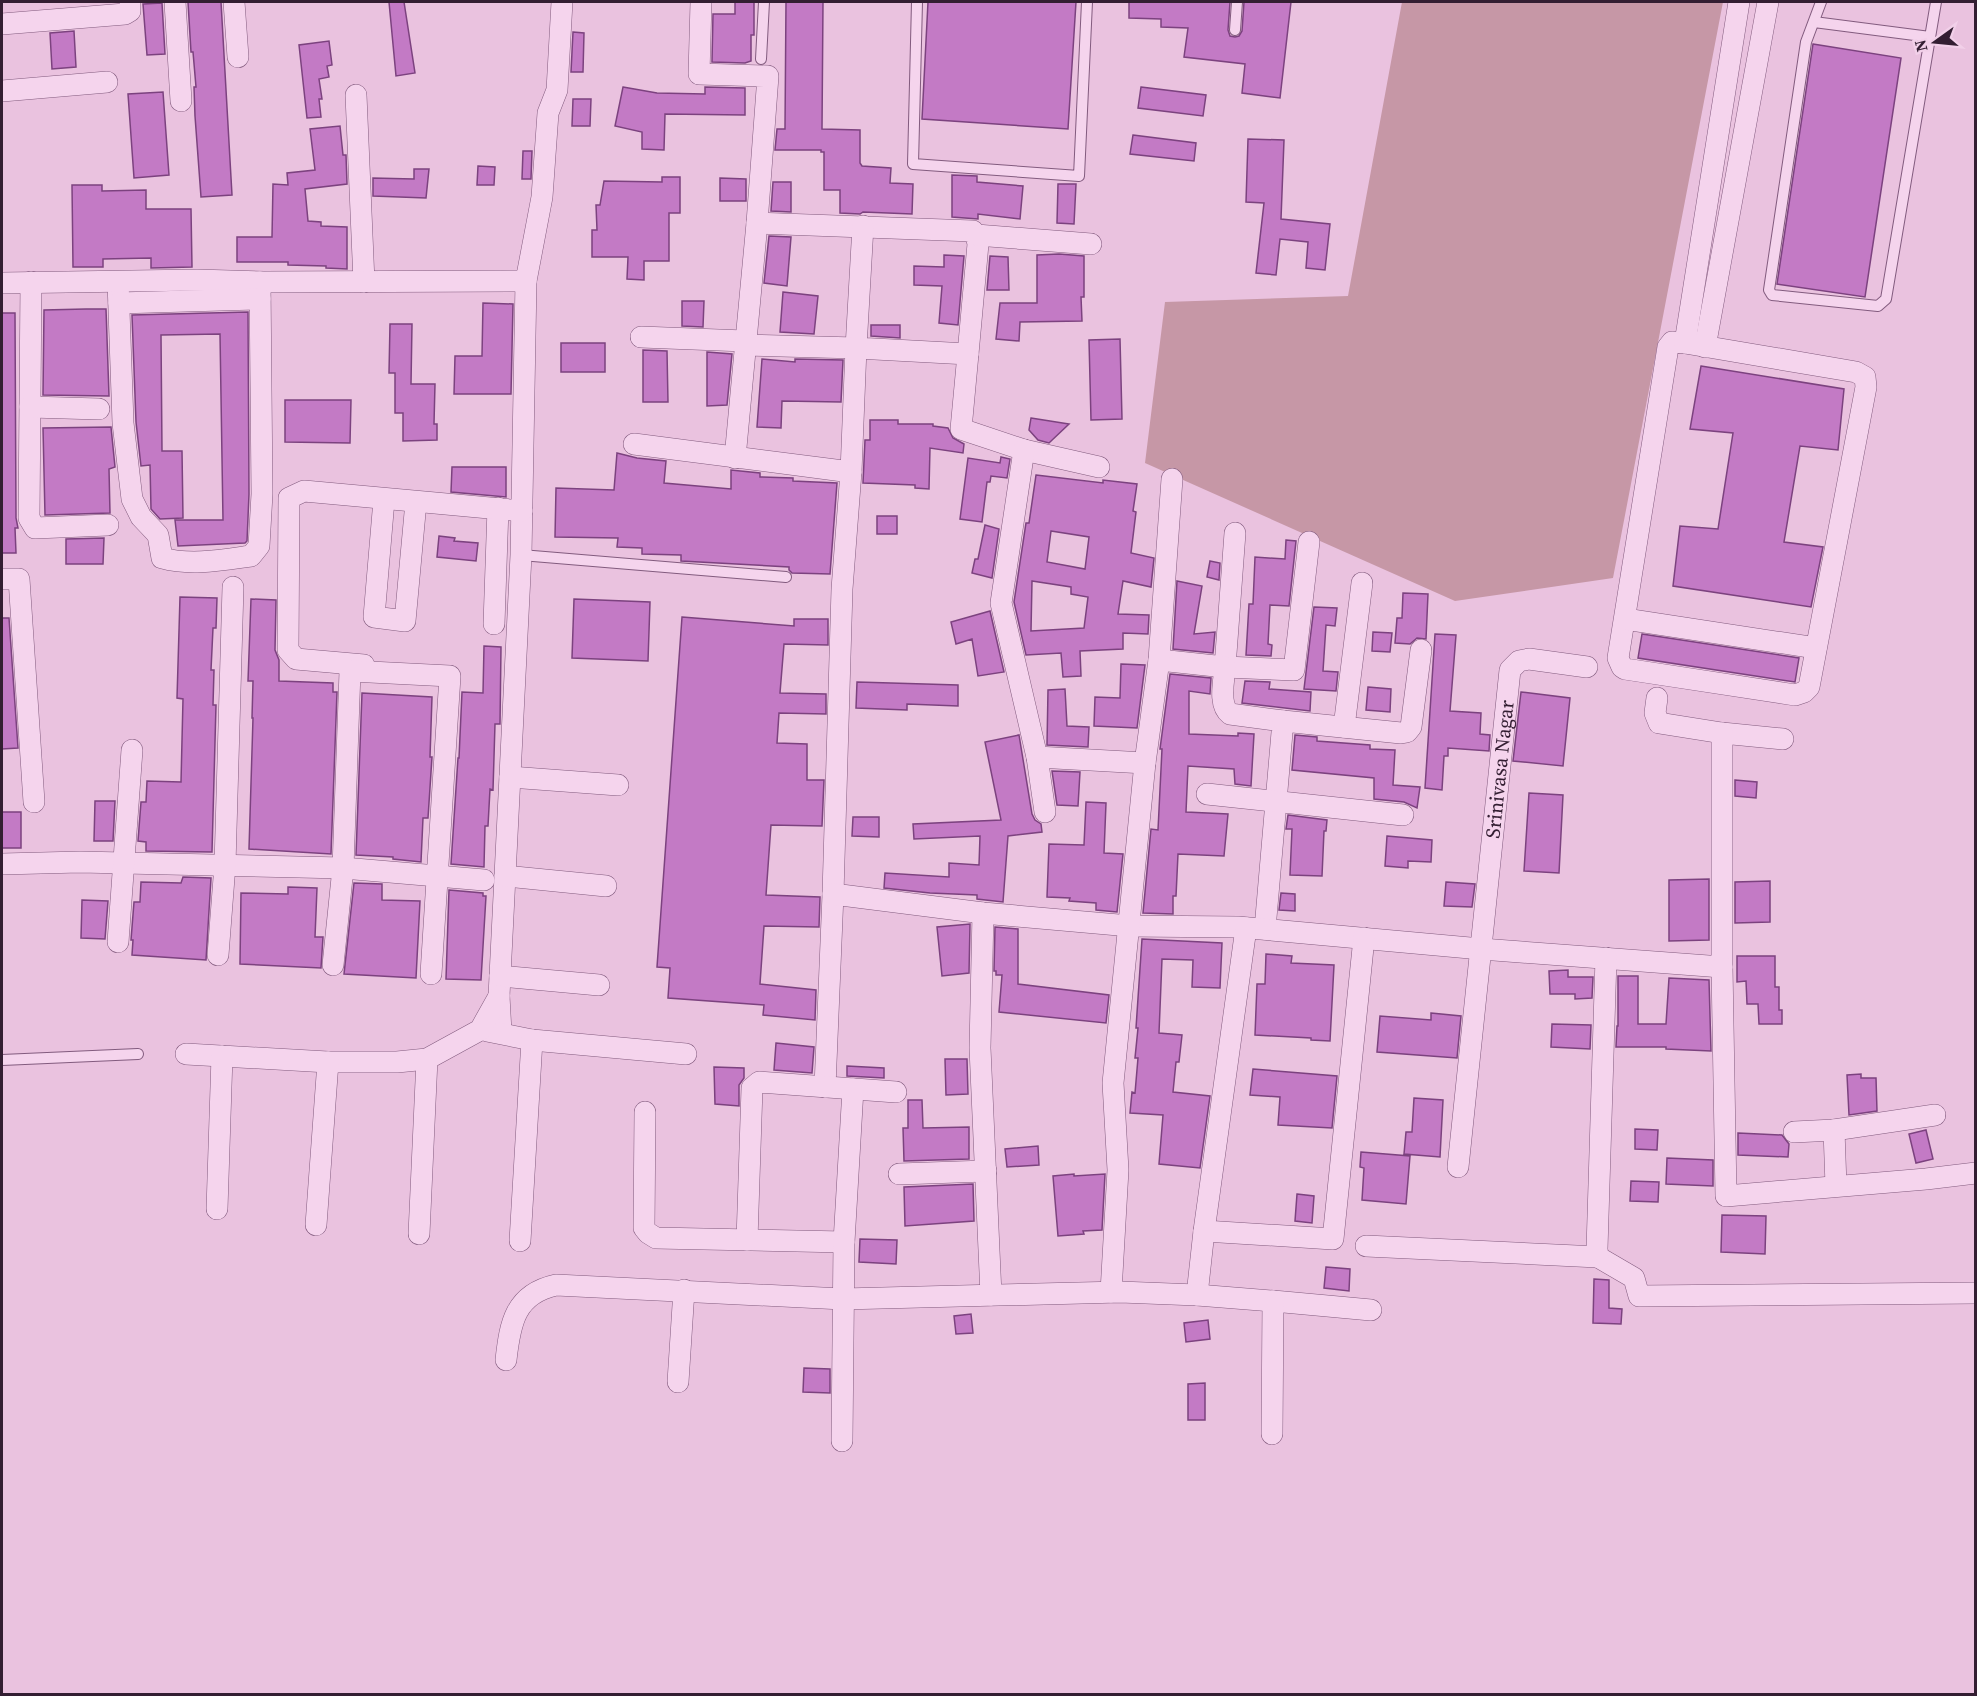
<svg xmlns="http://www.w3.org/2000/svg" width="1977" height="1696" viewBox="0 0 1977 1696" font-family="'Source Serif 4',serif">
<rect width="100%" height="100%" fill="#eac2df"/>
<path fill="#c697a6" d="M1402 2H1723L1613 578 1455 601 1145 463 1165 302 1348 296Z"/>
<path fill="#c37ac5" stroke="#7c427f" stroke-width="1.5" fill-rule="evenodd" d="M188 2H221L232 195 201 197 195 116 194 87H196L193 52H191Z
M389 2H404L415 73 396 76Z
M735 2H754V35H751V61L745 63 712 62 713 14H735Z
M786 2H823L822 129 860 130V163L862 166 891 168 890 183 913 184 912 214 863 212 860 214 840 213V190H824V152H821V150H775L777 129H785Z
M928 2H1076L1068 129 922 119Z
M1129 2H1230L1228 30 1230 36 1235 37 1239 36 1242 31 1244 2H1291L1280 98 1242 93 1245 64 1184 57 1188 28 1161 27V19L1129 18Z
M162 3 165 54 147 55 143 4Z
M74 31 76 67 52 69 50 33Z
M573 32 584 33 583 72H571Z
M329 41 332 65 327 66 329 77 319 79 322 99H319L321 117 307 118 299 45Z
M1813 44 1901 58 1865 297 1777 284Z
M623 87 657 93 705 94V87L745 88V115L665 114 664 150 642 149V132L615 126Z
M1141 87 1206 95 1203 116 1138 108Z
M163 92 169 175 134 178 128 94Z
M573 99H591L590 126H572Z
M340 126 343 155H346L347 184 305 189 308 221 321 222V226L347 227V269L326 268V266L288 265V262H237V237H272L273 184 288 185 287 173 315 170 310 129Z
M1133 135 1196 143 1194 161 1130 154Z
M1248 139 1284 140 1281 219 1330 224 1325 270 1306 268 1308 242 1280 239 1276 275 1256 273 1264 203 1246 202Z
M523 151H532L531 179H522Z
M478 166 495 167 494 185H477Z
M414 169H429L426 198 373 196V178L414 179Z
M952 175 977 176V182L1023 186 1020 219 978 214V219L952 217Z
M662 177H680V213H669V261H644V280L627 279 628 257H592V230H597L596 205H600L604 181 662 182Z
M720 178 746 179V201H720Z
M773 182H791V212L771 211Z
M1058 184H1076L1074 224 1057 223Z
M72 185H102V191L146 190V209H191L192 267 151 268V258L103 259V267H73Z
M769 236 791 237 787 286 764 283Z
M1059 254 1084 256V297H1081L1082 321 1020 322 1019 341 996 339 1000 303H1037V255Z
M944 255 964 256 958 325 939 323 942 286 914 285V266L944 267Z
M990 256 1008 257 1009 290H987Z
M783 292 818 296 814 334 780 332Z
M682 301H704L703 327 682 326Z
M483 303 513 304 511 394H454L455 356H482Z
M86 309H106L109 396 43 395 44 310Z
M248 312 249 494 247 541 245 543 178 546 175 520H223L220 334 161 335 162 451H182L183 518 160 519 151 509 150 465 141 466 136 422 132 315Z
M2 313H15L16 518 18 528H15L16 553H2Z
M390 324H412L411 384H435L434 424H437V440L403 441V413H395V373H389Z
M871 325H900V338L871 336Z
M1120 339 1122 419 1091 420 1089 340Z
M561 343H605V372H561Z
M643 350 667 351 668 402H643Z
M707 352 732 354 727 405 707 406Z
M762 359 795 362V359L843 360 841 402 782 401 781 428 757 427Z
M1701 366 1844 389 1838 450 1800 446 1784 542 1823 547 1811 607 1673 586 1680 526 1718 529 1733 433 1690 429Z
M285 400H351L350 443 285 442Z
M1031 418 1069 424 1049 443 1038 440 1029 430Z
M870 420H898V424H933V426L948 428 953 438 964 444 963 453 930 448 929 489 915 488V485L863 483 865 440H870Z
M111 427 115 467 109 469 110 513 45 515 43 428Z
M617 453 637 458 666 461 664 483 731 489V470L760 473V477L793 478V481L837 483 830 574 792 573 789 570V567L681 561V555L642 554V548L617 547 618 538 555 537 556 488 614 490Z
M1001 457 1010 459 1007 478 991 476 990 482H987L982 522 960 519 968 458 1000 463Z
M452 467H506V497L451 492Z
M1036 475 1103 483V480L1137 484 1133 511 1136 512 1131 553 1154 558 1151 587 1123 581 1118 614 1149 615 1148 634 1123 633V649L1080 651 1081 676 1063 677 1061 653 1026 655 1014 602 1026 523H1029ZM1051 531 1089 537 1085 569 1047 562ZM1032 581 1071 587V594L1088 597 1084 628 1031 631Z
M877 516H897V534H877Z
M985 525 999 529 992 578 972 573 975 559H978Z
M439 536 455 538 454 541 478 543 476 561 437 557Z
M104 538 103 564H66V539Z
M1286 540 1296 541 1289 606 1270 605 1268 644 1272 645 1271 656 1246 655 1249 604H1253L1255 557 1285 559Z
M1210 561 1220 563 1219 580 1207 577Z
M1177 581 1202 586 1194 634 1215 632 1213 653 1173 649Z
M1403 593 1428 594 1426 639 1417 638 1410 644 1395 643 1397 618H1402Z
M180 597 217 598 216 628H213L211 670H214L213 705H216L212 852 146 851V842L138 841 141 802H146L147 781 181 782 183 699 177 698Z
M251 599 276 600 275 650 279 660V681L333 683V692H337L331 854 249 849 253 718H252L253 681H248Z
M574 599 650 602 648 661 572 658Z
M1314 607 1337 608 1335 626 1326 625 1323 671 1338 672 1336 691 1304 689Z
M990 611 1004 672 978 676 972 639 956 644 951 622Z
M682 617 794 626V619H828V645L784 644 780 693 826 694V714L779 713 777 743 807 744V780H824L822 826 771 825 766 895 820 897 819 927 764 926 760 984 816 990 815 1020 763 1015 764 1005 668 998 670 968 657 967Z
M2 618H9L18 748 2 749Z
M1373 632 1392 633 1390 652 1372 651Z
M1435 634 1456 635 1450 711 1481 713 1480 734 1490 735 1489 751 1448 748V756H1444L1442 790 1425 788Z
M1642 634 1799 658 1795 682 1638 658Z
M484 646 501 647 500 724H495L493 790 490 789 488 826H485L484 867 451 864 458 758H459L462 692 483 693Z
M1121 664 1145 665 1137 728 1094 726 1095 697 1120 698Z
M1170 674 1211 678 1210 694 1189 691V734L1238 736V733L1254 734 1251 786 1235 784 1234 769 1188 766 1186 812 1228 814 1224 856 1178 854 1176 896H1173V914L1143 913 1151 829 1158 830 1162 749H1160Z
M1245 681 1270 682 1269 689 1311 692 1310 711 1242 703Z
M857 682 958 685V706L907 704V710L856 708Z
M1368 687 1391 689 1390 712 1366 710Z
M1065 689 1067 726 1089 727 1088 747 1047 745 1048 690Z
M1521 692 1570 698 1563 766 1513 761Z
M362 693 432 697 430 757H432L428 818H423L421 862 393 859V857L356 855Z
M1019 735 1032 814 1035 820 1041 824 1042 832 1008 836 1003 902 977 899V895L930 893 884 888 885 873 949 877V863L979 865 980 836 914 839 913 824 1001 820 985 742Z
M1295 735 1317 737V741L1370 745V749L1395 750 1393 785 1420 787 1417 808 1404 802 1374 799V778L1292 770Z
M1052 771 1080 772 1078 806 1057 805Z
M1735 780 1757 782 1756 798 1735 796Z
M1529 793 1563 795 1559 873 1524 871Z
M95 801H115L113 841H94Z
M1086 802 1106 803 1104 853 1123 854 1117 912 1096 910V903L1069 901 1070 898 1047 897 1049 844 1084 845Z
M2 812H21V848H2Z
M1288 815 1327 820 1326 831H1324L1322 876 1290 875 1292 829H1286Z
M853 817H879V837L852 836Z
M1387 836 1432 840 1431 862 1408 861V868L1385 866Z
M183 877 211 878 206 960 132 955 133 940H131L134 902H140L141 882 181 883Z
M1709 879V940L1669 941V880Z
M1770 881V922L1735 923V882Z
M1446 882 1475 884 1472 907 1444 906Z
M354 883 382 884V900L420 901 416 978 344 974Z
M288 887 317 888 315 937H323L321 968 240 964 241 893 288 894Z
M449 890 483 893V896H486L481 980 446 979Z
M1281 893 1295 894V911L1279 910Z
M82 900 108 901 105 939 81 938Z
M970 924 969 973 942 976 937 927Z
M995 927 1018 929V984L1109 995 1106 1023 999 1012 1002 975H996V971H994Z
M1142 939 1222 943 1220 988 1192 987 1193 960 1162 959 1159 1033 1182 1035 1179 1062H1176L1173 1092 1210 1096 1200 1168 1159 1164 1163 1115 1130 1113 1132 1092 1135 1093 1138 1058H1135L1138 1028H1136Z
M1266 954 1292 956 1291 963 1334 965 1330 1041 1311 1040V1038L1255 1035 1257 984H1265Z
M1737 956H1775V987H1779V1010H1782V1024H1759L1758 1004H1747L1746 981 1737 982Z
M1568 970V977H1593L1592 998 1575 999V994H1550L1549 971Z
M1618 976H1638V1024H1666L1669 978 1709 980 1711 1051 1666 1049V1047H1616L1617 1026H1618Z
M1431 1013 1461 1016 1457 1058 1377 1052 1380 1016 1431 1020Z
M1552 1024 1591 1025 1590 1049 1551 1047Z
M776 1043 814 1047 812 1073 774 1070Z
M945 1059H967L968 1094 946 1095Z
M847 1066 884 1068V1078L847 1076Z
M714 1067 744 1068V1078L739 1085V1106L715 1104Z
M1253 1069 1337 1076 1332 1128 1278 1125 1280 1097 1250 1095Z
M1861 1074V1078H1876L1877 1111 1849 1115 1847 1075Z
M1414 1098 1443 1100 1440 1157 1404 1154 1406 1132H1412Z
M908 1100H922L923 1128 969 1127V1159L904 1161 903 1128H908Z
M1635 1129 1658 1130 1657 1150 1635 1149Z
M1926 1130 1933 1159 1916 1163 1909 1134Z
M1738 1133 1782 1135 1789 1144 1788 1157 1738 1155Z
M1038 1146 1039 1165 1007 1167 1005 1149Z
M1361 1152 1410 1156 1406 1204 1362 1200 1364 1168 1360 1167Z
M1667 1158 1713 1160V1186L1666 1184Z
M1074 1174V1176L1105 1174 1102 1230 1083 1231 1084 1234 1058 1236 1053 1176Z
M1631 1181 1659 1182 1658 1202 1630 1201Z
M973 1184 974 1221 905 1226 904 1187Z
M1297 1194 1314 1196 1312 1223 1295 1221Z
M1722 1215 1766 1216 1765 1254 1721 1252Z
M860 1239 897 1240 896 1264 859 1262Z
M1326 1267 1350 1269 1349 1291 1324 1288Z
M1594 1279 1609 1280V1308L1622 1309 1621 1324 1593 1323Z
M971 1314 973 1333 956 1334 954 1316Z
M1208 1320 1210 1339 1186 1342 1184 1323Z
M804 1368 830 1369V1393L803 1392Z
M1205 1383V1420H1188V1384Z"/>
<g fill="none" stroke-linecap="round" stroke-linejoin="round">
<defs>
<path id="service" d="M917 2 913 164 1079 176 1087 2
M1821 2 1806 42 1769 290 1772 295 1878 306 1886 299 1936 2
M1814 22 1930 37
M1235 30 1237 2
M761 59 764 2
M521 555 786 577
M2 1060 138 1054"/>
<g id="minor">
<path d="M175 2 181 101"/>
<path d="M234 2 238 57"/>
<path d="M701 2 699 74 768 76 757 223 735 458"/>
<path d="M2 24 125 14 130 11V2"/>
<path d="M2 91 107 82"/>
<path d="M356 95 364 282"/>
<path d="M757 223 973 231 976 235 978 244 968 354"/>
<path d="M863 226 856 348 968 354 961 429 1024 450 1099 467"/>
<path d="M976 235 1091 244"/>
<path d="M526 281 542 197 548 113 557 90 562 2"/>
<path d="M31 282 29 518 35 528 108 525"/>
<path d="M118 282 123 423 132 499 141 517 158 535 162 558C191 566 222 560 251 556L259 546 262 494 260 282"/>
<path d="M2 283 197 280 264 282 526 281 521 555 499 996 501 1032"/>
<path d="M119 303 260 299"/>
<path d="M641 337 745 341"/>
<path d="M1672 342 1685 343 1856 372 1865 377 1866 387 1809 687 1804 692 1795 695 1625 669 1622 667 1618 658 1668 347Z"/>
<path d="M1685 343 1739 2"/>
<path d="M744 345 856 348 851 472 842 589 833 894 825 1087"/>
<path d="M1705 347 1768 2"/>
<path d="M30 407 99 409"/>
<path d="M634 444 851 472"/>
<path d="M1024 450 1001 603 1037 757 1045 812"/>
<path d="M384 500 374 617 405 621 416 502"/>
<path d="M1235 533 1225 667 1294 670 1309 542"/>
<path d="M2 579H19L34 802"/>
<path d="M1625 619 1816 648"/>
<path d="M494 624 498 508"/>
<path d="M1159 660 1225 667C1224 681 1218 705 1230 714L1283 721 1265 929"/>
<path d="M364 665 296 659 288 650 289 498 304 491 522 511"/>
<path d="M1657 698 1655 713 1659 723 1722 733 1783 739"/>
<path d="M1283 721 1401 733 1407 732 1411 727 1421 650"/>
<path d="M1344 727 1362 583"/>
<path d="M1037 757 1145 763"/>
<path d="M510 777 618 785"/>
<path d="M1207 794 1403 815"/>
<path d="M2 864 80 862 343 868 484 880"/>
<path d="M505 876 606 886"/>
<path d="M833 894 983 913 1130 926 1238 927 1481 949 1722 967V733"/>
<path d="M983 913 980 1048 991 1295"/>
<path d="M118 942 132 750"/>
<path d="M218 955 225 865 233 587"/>
<path d="M1606 958 1597 1249 1598 1257 1634 1278 1639 1296 1976 1293"/>
<path d="M333 965 343 868 350 671 450 676 431 974"/>
<path d="M1722 967 1726 1196 1926 1179 1976 1173"/>
<path d="M500 976 599 985"/>
<path d="M487 1031 532 1040 686 1054"/>
<path d="M186 1054 328 1062H397L427 1059 480 1030 499 996"/>
<path d="M645 1112 644 1228 648 1233 656 1238 844 1242"/>
<path d="M1834 1130 1935 1115"/>
<path d="M1794 1132 1834 1130 1836 1186"/>
<path id="s1" d="M1458 1167 1510 670 1519 661 1529 659 1587 667"/>
<path d="M899 1174 986 1171"/>
<path d="M217 1209 222 1056"/>
<path d="M316 1225 328 1062"/>
<path d="M1204 1231 1333 1239 1364 938"/>
<path d="M419 1234 427 1059"/>
<path d="M747 1240 752 1088 759 1082 896 1092"/>
<path d="M520 1241 532 1040"/>
<path d="M1366 1246 1598 1257"/>
<path d="M1111 1292 1118 1170 1113 1083 1145 763 1159 660 1172 479"/>
<path d="M1197 1295 1204 1231 1246 928"/>
<path d="M1273 1301 1371 1310"/>
<path d="M506 1360C510 1323 515 1294 556 1285L843 1299 1120 1292 1197 1295 1273 1301 1272 1434"/>
<path d="M678 1382 684 1290"/>
<path d="M842 1441 844 1242 853 1089"/>
</g>
</defs>
<use href="#service" stroke="#825b7e" stroke-width="12"/>
<use href="#minor" stroke="#825b7e" stroke-width="22"/>
<use href="#service" stroke="#f5d4ed" stroke-width="10"/>
<use href="#minor" stroke="#f5d4ed" stroke-width="21"/>
</g>
<g text-anchor="middle" stroke-width="4.5" stroke-linejoin="round" paint-order="stroke">
<g font-size="20" fill="#331e32" stroke="#f2d0e9">
<text dy="7" stroke="none"><textPath href="#s1" startOffset="400">Srinivasa Nagar</textPath></text>
</g>
</g>
<rect width="1977" height="1696" fill="none" stroke="#331e32" stroke-width="6"/>
<g transform="translate(1935 42) rotate(255)" stroke="#f2d0e9" stroke-width="4.5" paint-order="stroke">
<path d="M0-4.5L10 22L0 15L-10 22Z" fill="#331e32"/>
<text y="-9" font-size="16" font-weight="bold" text-anchor="middle" fill="#331e32">N</text>
</g>
</svg>
